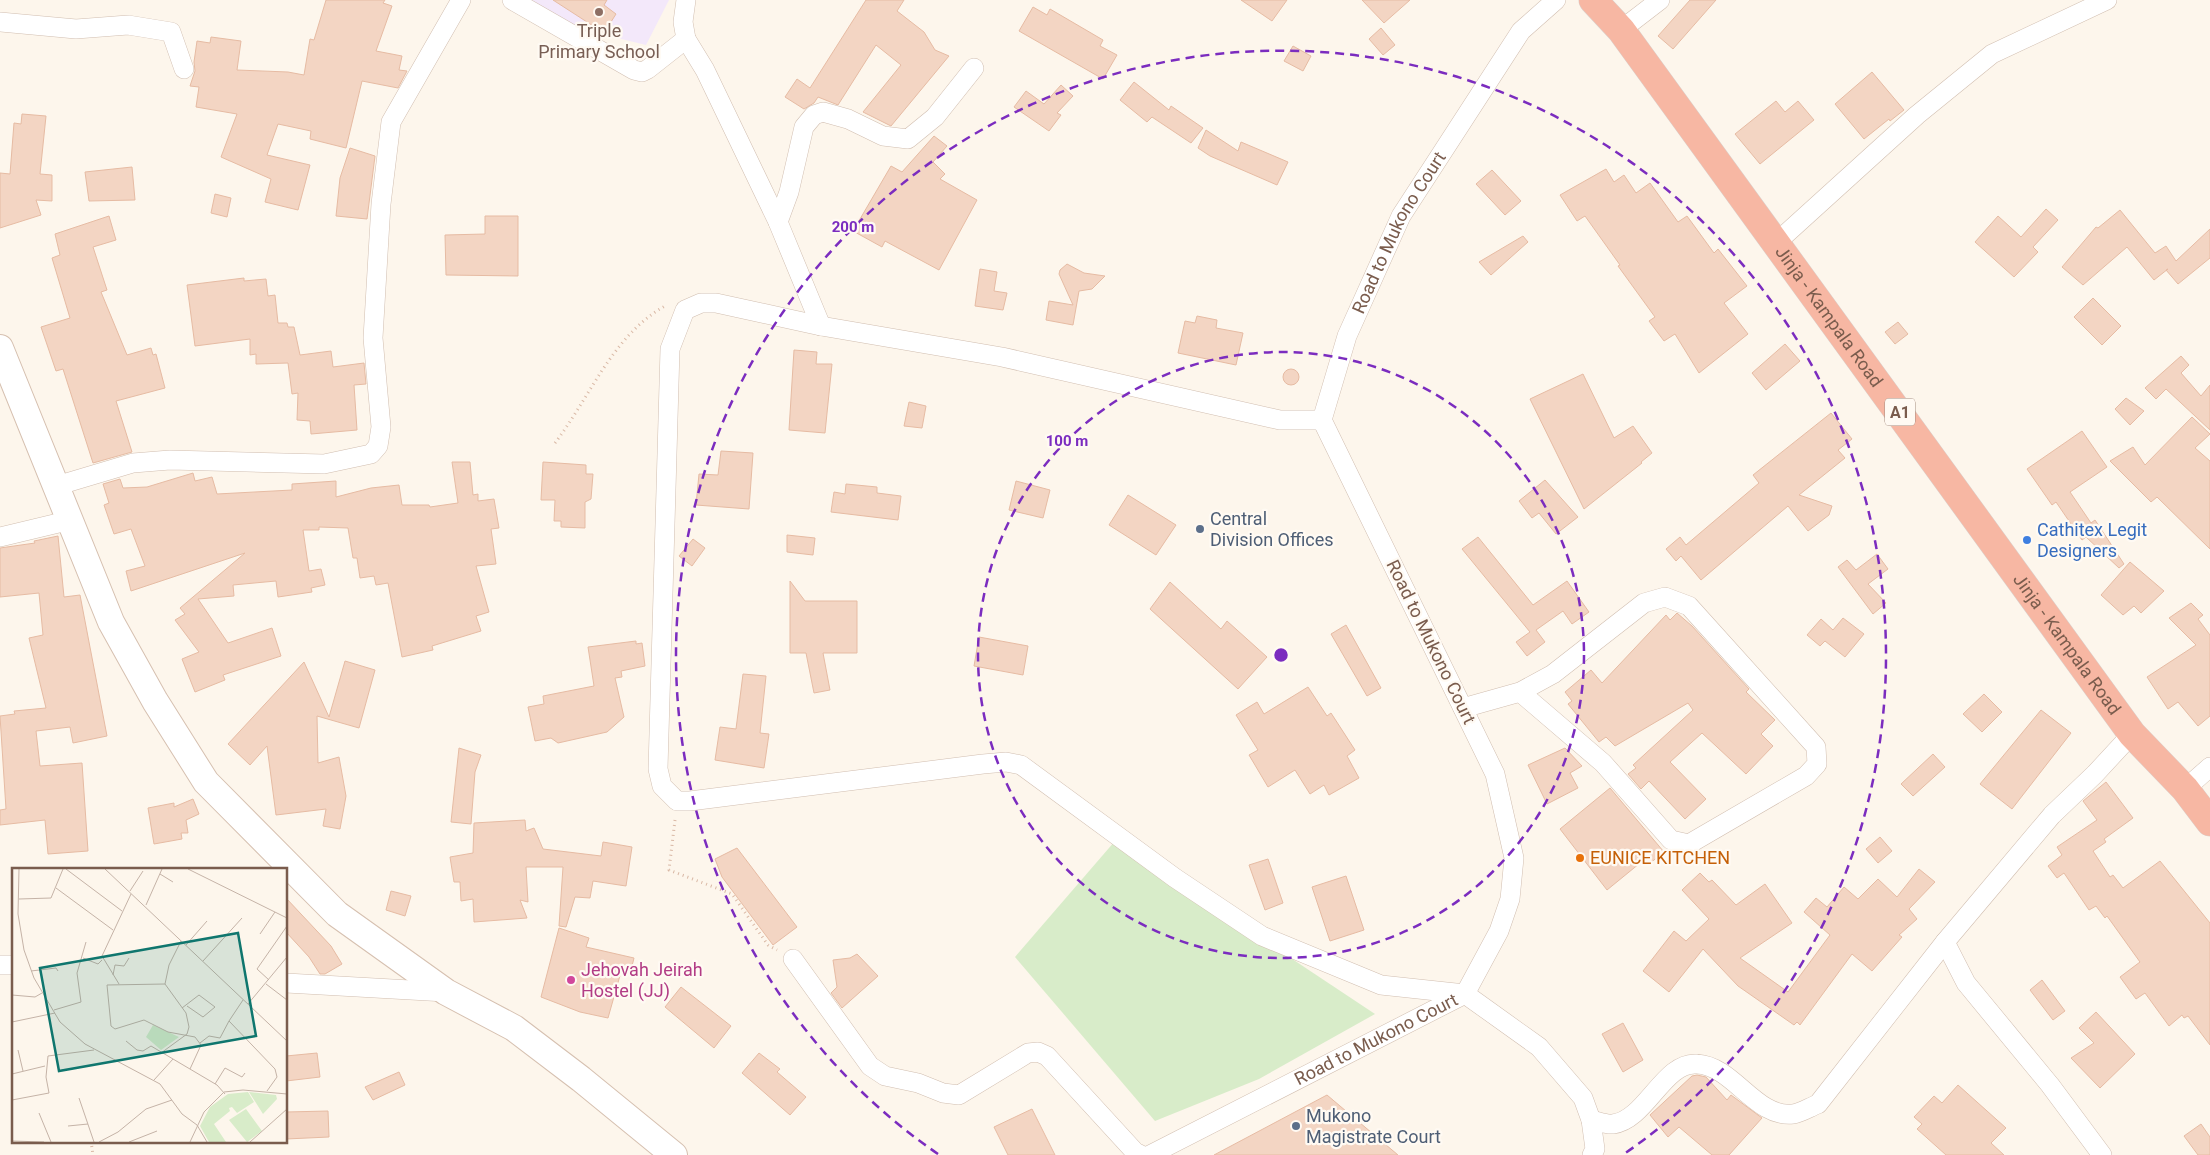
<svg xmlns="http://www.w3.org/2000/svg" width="2210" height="1155" viewBox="0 0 2210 1155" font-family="Roboto,sans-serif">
<rect width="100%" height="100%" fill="#fdf6ec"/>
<path fill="#f3e8fa" d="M510 0H669L646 45 560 24Z"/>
<path fill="#d8ecc9" d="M1115 841 1375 1014 1259 1079 1155 1121 1015 957Z"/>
<path fill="#f3d5c3" stroke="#e6bba3" d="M326 0H385L383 3 392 6 376 51 402 56 399 70 407 71 398 88 362 81 346 148 310 139 311 131 278 124 267 155 310 165 298 210 265 202 271 179 221 157 237 114 196 107 199 87 190 86 195 71 194 62 197 41 210 43 211 37 241 41 237 70 288 72 304 75 310 39 314 40Z
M553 0H607L604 5 616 14 604 33Z
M866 0H904L897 11 924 32 935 50 949 56 891 126 863 112 901 65 876 45 838 105 818 97 814 103 804 109 785 97 797 79 810 88Z
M1241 0H1287L1272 21Z
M1362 0H1410L1384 23Z
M1690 0H1716L1673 49 1658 36Z
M1033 7 1047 15 1050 9 1103 40 1100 46 1117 55 1103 79 1019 31Z
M1381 28 1395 45 1383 55 1369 39Z
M1293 46 1311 56 1303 71 1284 61Z
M1872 72 1904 110 1890 121 1889 119 1864 139 1835 104Z
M1134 82 1169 110 1171 106 1203 128 1191 143 1152 117 1147 122 1120 100Z
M1061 85 1073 96 1057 113 1061 115 1049 131 1014 107 1026 91 1044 104Z
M1776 101 1785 112 1798 101 1814 120 1760 164 1735 134Z
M22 114 46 116 40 174 52 175V201L36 200 41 215 0 228V173L10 174 14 123 21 124Z
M1206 130 1238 151 1241 142 1288 162 1277 185 1210 156 1198 148Z
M934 136 947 146 933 162 945 174 940 179 977 200 939 270 885 241 882 247 853 231 891 166 902 172Z
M350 148 375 156 367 219 336 216 340 178Z
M132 167 135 200 89 201 85 172Z
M1606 169 1614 182 1624 175 1636 193 1650 183 1678 222 1687 216 1714 253 1718 249 1747 286 1724 303 1748 334 1699 373 1675 334 1664 341 1649 321 1655 317 1618 266 1620 265 1585 216 1577 221 1560 195Z
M1492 170 1521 201 1505 215 1476 184Z
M215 194 231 198 227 217 211 213Z
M2046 209 2058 220 2033 247 2038 252 2014 277 1975 242 1998 216 2021 237Z
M2120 210 2155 253 2166 246 2176 261 2210 229V258L2178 284 2166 270 2168 269 2154 280 2127 247 2083 285 2062 267 2096 227 2098 228Z
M109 216 116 240 93 247 107 290 101 292 127 355 151 348 153 355 156 354 165 388 116 401 132 452 93 463 63 369 56 371 41 327 70 318 52 258 60 255 55 234Z
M485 216H518V276L446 275 445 235 485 234Z
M1523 236 1528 242 1491 275 1479 262Z
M1067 264 1084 273 1105 276 1092 289 1079 291 1073 325 1046 320 1049 301 1073 305 1059 274 1060 270Z
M980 269 997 272 994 291 1007 293 1003 310 975 306Z
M244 278V281L266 279 268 296 275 295 278 323H287L288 327H294L300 355 331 351 333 367 364 363 366 384 354 385 357 430 311 434 310 421 297 420 298 393 292 394 288 363 256 364V354L250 355V339L195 346 187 285Z
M2093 298 2121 326 2102 345 2074 317Z
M1197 316 1217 320 1216 328 1243 333 1236 365 1178 353 1185 321 1195 323Z
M1898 322 1908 334 1895 344 1885 332Z
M1785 344 1800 361 1766 390 1752 373Z
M794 350 817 352 816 364H832L825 433 789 430Z
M2181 356 2189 365 2181 373 2201 396 2210 385V430L2166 389 2156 399 2145 388Z
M1283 377a8 8 0 1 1 16 0a8 8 0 1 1-16 0Z
M1583 374 1614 438 1633 426 1652 453 1641 462 1642 463 1584 509 1530 399Z
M2126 398 2144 411 2130 425 2115 409Z
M909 402 926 406 922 428 904 426Z
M1831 413 1852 439 1838 450 1845 458 1799 495 1832 506 1829 515 1808 531 1788 506 1701 580 1681 556 1676 561 1666 549 1680 537 1686 545 1759 483 1753 475Z
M2192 417 2210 434 2195 448 2210 461V549L2157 497 2151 502 2110 461 2133 447 2145 465Z
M2082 431 2107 467 2070 492 2091 523 2095 520 2124 564 2119 568 2086 537 2082 540 2056 502 2052 505 2027 469Z
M721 451 753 453 749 509 696 505 699 474 718 475Z
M452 462H470L473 495 478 494V501L494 499 499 528 491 529 496 564 476 566 489 612 476 616 481 631 432 646 433 650 402 657 388 583 376 585 374 576 360 578 357 558H353L348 528 319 527V530H303L309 571 321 569 325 585 311 588 312 592 278 597 276 581 233 585 234 596 198 599 228 643 272 628 281 656 223 675 225 680 195 692 182 659 199 652 175 620 185 614 180 608 245 553 131 591 126 571 145 566 131 529 114 534 104 505 109 503 103 484 120 479 123 488 147 487 193 473 195 481 212 477 217 494 292 490V484L336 481V497L371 488 399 485 402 505H429L430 507 458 503Z
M543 462 586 465V474H593L591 499 585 502V528L561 527V521H554L555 500H541Z
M1545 480 1578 517 1556 534 1539 513 1532 518 1519 501Z
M1016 481 1050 490 1043 518 1009 510Z
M846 484 877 487V493L901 496 898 520 831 512 834 492 845 494Z
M1128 495 1176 525 1156 555 1109 525Z
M787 535 815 538 813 555 787 552Z
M58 536 64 597 80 595 107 736 73 743 70 727 36 731 40 766 82 763 88 851 48 854 45 820 0 825V810L6 809 0 716 15 714 14 711 46 708 29 638 43 635 39 593 0 597V548L35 543 34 541Z
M1478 537 1533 605 1567 581 1589 612 1572 624 1563 611 1536 630 1545 642 1527 656 1516 642 1530 632 1462 549Z
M693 539 705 548 692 566 679 556Z
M1877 554 1888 569 1868 584 1886 603 1873 614 1838 567 1847 560 1856 570Z
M2130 562 2164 591 2141 613 2134 606 2123 615 2101 595Z
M790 581 805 601H857V653H823L830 690 814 693 806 653H790Z
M1170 582 1221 629 1227 621 1267 657 1238 689 1150 609Z
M2191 603 2203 615 2198 619 2210 635V716L2198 726 2178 702 2168 709 2147 677 2196 645 2169 618Z
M1677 613 1692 626 1749 689 1746 692 1775 720 1761 734 1773 746 1746 774 1702 733 1670 762 1706 799 1685 819 1649 781 1641 789 1628 774 1636 768 1633 765 1693 710 1688 703 1615 746 1606 737 1599 742 1568 704 1572 701 1565 692 1591 670 1602 683 1666 615 1670 620Z
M1843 618 1864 634 1845 657 1825 641 1820 646 1807 635 1821 619 1833 630Z
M1346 625 1381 688 1367 696 1331 634Z
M979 637 1028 646 1023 675 974 666Z
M636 641V644L642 643 645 666 621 671 622 677 615 678 624 717 607 732 558 743 551 738 535 741 528 707 544 704 543 696 594 686 588 647Z
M345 661 375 670 359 728 317 716 318 763 339 757 346 796 340 829 323 826 326 809 276 815 267 746 250 765 228 744 304 662 329 717Z
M743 674 766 676 760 733 769 734 764 768 715 760 720 727 736 729Z
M1308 687 1327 716 1331 713 1355 750 1347 756 1359 778 1329 795 1324 785 1310 794 1295 770 1268 787 1249 755 1258 750 1236 715 1257 702 1264 714Z
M1984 694 2002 712 1982 732 1963 714Z
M2041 710 2071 733 2012 809 1980 784Z
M459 748 481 755 475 772 471 824 451 822Z
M1565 748 1582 766 1570 773 1578 788 1547 804 1528 765Z
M1933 754 1945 767 1913 796 1901 784Z
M2106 782 2133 818 2104 839 2106 842 2093 851 2110 877 2113 875 2123 888 2160 861 2210 923V1045L2188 1016 2184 1018 2182 1015 2169 1026 2145 993 2136 999 2120 977 2140 962 2107 916 2105 918 2096 906 2089 910 2064 873 2057 878 2048 866 2062 855 2057 847 2097 820 2083 801Z
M1610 788 1664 852 1649 864 1645 859 1607 890 1560 829Z
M193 799 199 814 186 820 188 833H181L182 839 154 844 148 808 174 803V807Z
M525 820 526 831 534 828 543 849 601 856 603 842 632 847 626 886 593 881 590 898 575 897 566 927 559 926 563 867H526L528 902 520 900 527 918 474 922 473 899 461 901 460 882H454L450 857 473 853 474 823Z
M1880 837 1892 851 1878 863 1866 849Z
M737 848 797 927 773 945 722 877 715 859Z
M1268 859 1283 903 1265 910 1249 865Z
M1919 869 1935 882 1909 909 1917 919 1899 935 1902 937 1872 971 1852 954 1800 1025 1797 1022 1794 1025 1738 986 1703 949 1669 992 1643 971 1674 931 1686 941 1709 919 1682 890 1700 873 1709 882 1712 880 1736 905 1765 884 1792 923 1740 958 1788 992 1830 935 1804 912 1816 898 1827 907 1844 887 1858 899 1878 879 1897 897Z
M1346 876 1364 930 1330 941 1312 887Z
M391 891 411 896 405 916 386 910Z
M286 898 331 946 342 964 325 974H320L309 957 286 932Z
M559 928 589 938 586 947 634 958 630 974 621 972 608 1018 580 1012 541 997Z
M857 954 878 976 842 1008 831 993 837 987 833 960 850 958Z
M2042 980 2065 1011 2053 1020 2030 990Z
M681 987 731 1026 714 1048 665 1007Z
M2096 1012 2135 1054 2100 1088 2071 1058 2094 1043 2079 1028Z
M1623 1023 1643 1060 1623 1072 1602 1034Z
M317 1053 320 1077 286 1081V1056Z
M759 1053 780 1069 777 1072 806 1097 790 1115 742 1073Z
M399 1072 405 1085 373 1100 365 1087Z
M1697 1075 1706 1077 1727 1100 1731 1095 1762 1118 1729 1155H1712L1679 1127 1668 1137 1650 1115 1692 1076Z
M1958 1085 2006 1128 1991 1143 2004 1155H1946L1917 1129 1922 1124 1914 1117 1934 1096 1942 1103Z
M1327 1095 1398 1155H1214Z
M1032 1109 1055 1155H1008L994 1127Z
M328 1111 329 1137 286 1139V1112Z
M2201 1124 2210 1137V1155H2198L2184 1136Z"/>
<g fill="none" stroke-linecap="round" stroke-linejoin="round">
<defs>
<g id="street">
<path d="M512 0 634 70 642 72 648 69 686 39"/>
<path d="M686 0 683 22 686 39 705 70 778 222 821 326"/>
<path d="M0 22 76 29 128 25 171 32 184 69"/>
<path d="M1621 30 1660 0"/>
<path d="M778 222 789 192 804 127 814 115 823 112 848 119 883 136 908 139 935 117 974 68"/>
<path d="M1777 242 1917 115 1992 54 2107 0"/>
<path d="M1322 420H1280L1002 357 821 326 716 303H701L685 310 670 349 658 769 662 786 677 801H690L983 764 1006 762 1021 765 1175 878 1262 936 1381 985 1465 994 1539 1047 1583 1098 1591 1120 1595 1149 1592 1155"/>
<path d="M56 486 133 463 170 460 324 464 371 454 378 446 381 427 373 338 381 204 391 122 461 0"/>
<path d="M0 537 71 520"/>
<path d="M1463 708 1520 692 1553 674 1644 603 1665 597 1689 606 1816 747 1817 764 1806 776 1689 844 1671 840 1603 763 1520 692"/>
<path d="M2185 789 2210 767"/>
<path d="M793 959 870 1066 885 1076 918 1083 943 1093 959 1095 1028 1053 1038 1052 1047 1056 1135 1152 1141 1155"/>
<path d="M0 965H14"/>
<path d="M286 983 446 992"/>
<path d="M1591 1120C1597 1121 1606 1125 1613 1124 1646 1120 1664 1061 1697 1064 1734 1066 1755 1118 1793 1114 1801 1113 1810 1107 1818 1104L1945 942"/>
<path id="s1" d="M1150 1155 1465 994 1499 931 1510 899 1514 858 1495 774 1322 420 1347 336 1401 216 1521 31 1556 0"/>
<path d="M2102 1155 2050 1085 1966 983 1945 942 2052 815 2095 774 2132 734"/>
</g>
<path id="secondary" d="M0 348 111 622 155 701 206 782 337 914 446 992 514 1028 581 1079 674 1155"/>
<g id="highway">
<path id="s2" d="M1593 0 1621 30 2132 734 2185 789 2210 822"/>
</g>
</defs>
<use href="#street" stroke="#d1beb0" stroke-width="20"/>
<use href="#secondary" stroke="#d6c0b0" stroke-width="28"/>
<use href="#highway" stroke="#dad1cd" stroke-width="29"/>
<path stroke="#d9b8a5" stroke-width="3" stroke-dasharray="1 4" stroke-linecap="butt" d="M555 443C590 397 613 335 665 306
M675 820 669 870 732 894 768 945 777 950
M91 1141 93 1155"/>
<use href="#street" stroke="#fff" stroke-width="19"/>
<use href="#secondary" stroke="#fff" stroke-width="26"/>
<use href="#highway" stroke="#f7b7a3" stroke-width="28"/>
</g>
<g fill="none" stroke="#7b2cbf" stroke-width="2.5" stroke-dasharray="9 6">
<circle cx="1281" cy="655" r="303"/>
<path d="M938 1154A605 605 0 1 1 1624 1154"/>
</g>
<circle fill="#8d6e63" stroke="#fffaf3" stroke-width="2" cx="599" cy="12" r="5"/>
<g fill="#5c6f8a" stroke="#fffaf3" stroke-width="2">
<circle cx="1200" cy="529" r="5"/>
<circle cx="1296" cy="1126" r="5"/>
</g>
<circle fill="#3f7fe0" stroke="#fffaf3" stroke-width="2" cx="2027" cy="540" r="5"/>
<circle fill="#e8710a" stroke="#fffaf3" stroke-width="2" cx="1580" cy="858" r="5"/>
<circle fill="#d1479c" stroke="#fffaf3" stroke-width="2" cx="571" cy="980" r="5"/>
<g text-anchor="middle" stroke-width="4.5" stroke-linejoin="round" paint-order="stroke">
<rect fill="#fffaf3" stroke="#a28b7f" stroke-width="1" x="1885" y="398.5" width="30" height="27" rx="4"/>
<g font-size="16" font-weight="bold" fill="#7a5c4d">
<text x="1900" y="418">A1</text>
</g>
<g font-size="18" fill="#785e54" stroke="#fffaf3">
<text x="599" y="37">Triple<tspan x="599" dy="21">Primary School</tspan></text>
</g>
<g font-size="18" fill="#7a5c4d" stroke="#fffaf3">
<text dy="6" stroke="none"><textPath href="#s1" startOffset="1184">Road to Mukono Court</textPath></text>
<text dy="6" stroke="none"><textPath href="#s2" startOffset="395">Jinja - Kampala Road</textPath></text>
<text transform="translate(1431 642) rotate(64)" y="6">Road to Mukono Court</text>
<text dy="6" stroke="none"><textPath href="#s2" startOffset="800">Jinja - Kampala Road</textPath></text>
<text dy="6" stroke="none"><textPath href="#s1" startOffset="254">Road to Mukono Court</textPath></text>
</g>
<g font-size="18" fill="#4e5e75" stroke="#fffaf3" text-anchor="start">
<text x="1210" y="525">Central<tspan x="1210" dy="21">Division Offices</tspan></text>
<text x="1306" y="1122">Mukono<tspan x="1306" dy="21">Magistrate Court</tspan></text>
</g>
<g font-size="18" fill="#366cbe" stroke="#fffaf3" text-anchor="start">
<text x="2037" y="536">Cathitex Legit<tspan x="2037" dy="21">Designers</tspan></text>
</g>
<g font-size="18" fill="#c56008" stroke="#fffaf3" text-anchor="start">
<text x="1590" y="864">EUNICE KITCHEN</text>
</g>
<g font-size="18" fill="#b23c85" stroke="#fffaf3" text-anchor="start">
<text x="581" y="976">Jehovah Jeirah<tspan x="581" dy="21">Hostel (JJ)</tspan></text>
</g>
</g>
<g transform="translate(12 868)">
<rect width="275" height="275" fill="#fdf6ec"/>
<path d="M141 157 167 169 149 182 134 169ZM236 224 242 234 225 245 220 239 217 240 218 243 202 256 214 274H197L188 258 198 239 216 226ZM237 224 264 227 265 231 251 246ZM234 241 250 263 235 274 217 252Z" fill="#d8ecc9"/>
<path fill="none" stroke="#c5b3a7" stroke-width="1" d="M7 1 6 46 12 82 22 110 48 154 73 176 148 216 170 246 185 257 195 274M54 1 110 43M93 1 275 173M176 1 275 50M148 6 161 14M44 20 101 62M118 23 131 3M7 31 39 30 51 1M134 37 150 1M248 66 263 44M174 77 195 53M71 90 86 96 90 92M191 93 230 50M19 103 44 100 46 103M101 107 103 97 112 98 117 90M257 112 245 101 275 58M107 116 90 88 119 26M153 116 95 117 99 158 103 161 132 152 156 164 183 169 189 177 178 201M254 116 275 132M0 127 23 129 30 125M231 132 217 153 263 201 265 209 255 223M236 136 275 89M170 140 187 127 203 139 191 149 175 138M42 142 69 134 65 105 74 74M0 154 43 145M114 173 125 182 131 183 139 178 205 217 213 226M188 175 197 168 208 170 217 153M6 182 11 203M149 185 175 166 177 159 174 145 153 116 157 97 169 73M0 206 33 198M142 212 161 191M203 216 213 200 230 209 233 205M67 230 82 274M0 232 37 225 34 209 36 188 82 182M27 245 39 274M56 258 76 256M0 273 32 274M87 274 106 264 134 241 160 232M117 274 145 263M178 274 192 244 212 224 231 222 275 226M238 274 275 241"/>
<path fill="#0f766e" fill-opacity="0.15" stroke="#0f766e" stroke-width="2.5" d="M226 65 244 168 47 203 28 100Z"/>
<rect width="275" height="275" fill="none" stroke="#7a5c4d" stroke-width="2.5"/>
</g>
<circle cx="1281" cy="655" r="8" fill="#7b2cbf" stroke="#fffaf3" stroke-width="2.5"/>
<g font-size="15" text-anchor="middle" font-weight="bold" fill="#7b2cbf" stroke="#fffaf3" stroke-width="4.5" stroke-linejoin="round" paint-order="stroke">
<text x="853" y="232">200 m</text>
<text x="1067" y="446">100 m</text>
</g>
</svg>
